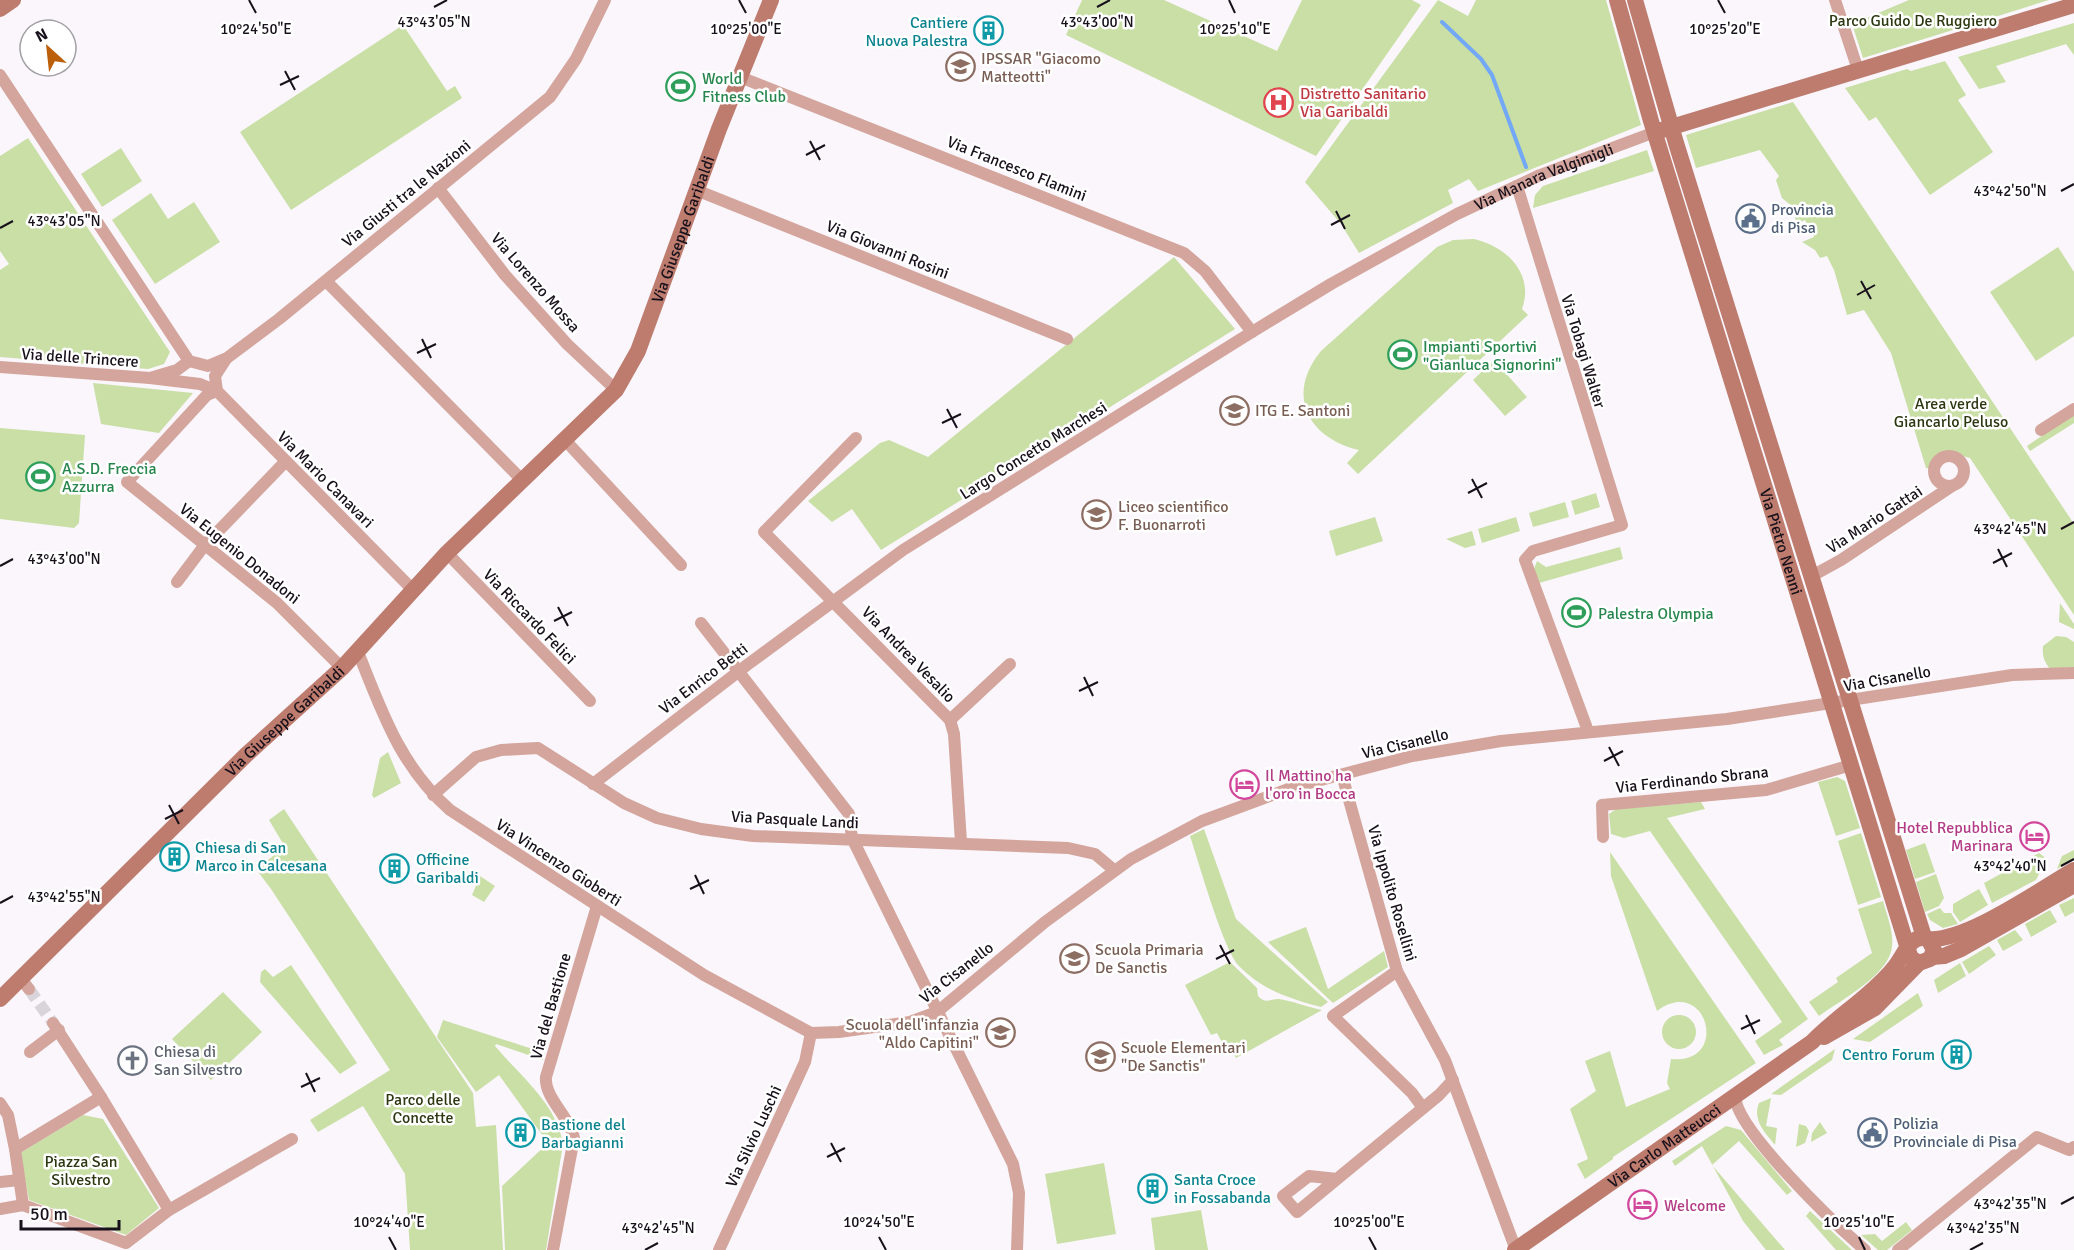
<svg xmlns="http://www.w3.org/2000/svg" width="2074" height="1250" viewBox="0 0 2074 1250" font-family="Signika,sans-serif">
<rect width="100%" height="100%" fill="#faf6fc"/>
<path fill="#c9dfa6" d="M1082 0H1164L1277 51 1302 0H1412L1421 5 1316 156 1066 35Z
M1438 0 1468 16 1476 0H1606L1641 125 1478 191 1469 179 1448 190 1453 203 1359 253 1341 224 1305 182Z
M1909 0H2049L1863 58 1852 24Z
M2074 23V55L2066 44 1996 66 2006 82 1979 89 1958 57Z
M403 25 447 91 455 86 462 98 291 210 240 132Z
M1945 61 1966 95 1958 100 1993 152 1930 195 1876 117 1869 121 1845 88 1907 69 1911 71Z
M1793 102 2074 524V615L1970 458C1952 453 1938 449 1931 469L1926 468 1891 353 1864 310 1847 315 1834 270 1827 256 1820 258 1815 250 1802 242 1814 237 1805 220 1796 224 1794 208 1782 198 1776 180 1779 176 1760 150 1696 168 1686 135Z
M28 138 170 352 164 364 148 369 0 357V270L9 264 0 251V156Z
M121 148 142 181 102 207 81 174Z
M1647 150 1654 171 1533 208 1535 195 1543 186Z
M151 193 168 219 194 202 220 242 155 284 112 220Z
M1474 239C1506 246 1535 274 1522 309L1528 315 1358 474 1347 463 1359 450C1308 438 1285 395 1321 351L1437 247 1453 240Z
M2058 247 2074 272V336L2036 361 1990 292Z
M1174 257 1235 329 881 550 852 509 832 522 808 501 880 443 889 440 928 457Z
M1494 360 1527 397 1505 416 1473 380Z
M93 383 193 393 159 433 101 424Z
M2074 414V423L2030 451 2027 446Z
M0 428 85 435 79 523 74 528 0 519Z
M1596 493 1600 507 1575 515 1571 501Z
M1565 502 1569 517 1533 527 1529 513Z
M1375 517 1383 541 1336 556 1329 531Z
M1516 517 1520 531 1482 543 1478 529Z
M1472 531 1476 545 1465 548 1446 539Z
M1620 547 1623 559 1539 583 1534 569 1537 561 1546 567Z
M2060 603 2074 624V629L2059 622Z
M2056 636 2066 637 2074 642V667L2050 669C2044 661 2042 656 2043 646Z
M388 752 401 783 374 798 372 795 380 758Z
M1837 777 1845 781 1860 828 1836 836 1818 782Z
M1701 802 1705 809 1667 818 1808 1019 1779 1040 1783 1045 1764 1055 1755 1041 1782 1022 1650 831 1624 838 1611 834 1609 814 1616 809Z
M284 809 473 1093 476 1127 496 1125 503 1250H410L405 1174 363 1106 318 1132 310 1120 390 1070 271 889 256 869 285 847 269 820Z
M1204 829 1236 919 1328 1002 1321 1007C1291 999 1262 990 1239 966 1223 949 1199 863 1190 836Z
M1861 833 1881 897 1858 905 1838 841Z
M1925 843 1935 872 1915 879 1906 850Z
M2074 850V860L2057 869 2062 856Z
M1610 852 1756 1063 1613 1157V1159L1585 1179 1577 1164 1588 1159 1570 1109 1596 1091 1585 1061 1610 1051 1626 1107 1670 1089 1667 1083 1671 1059C1731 1065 1707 974 1657 1011L1611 876Z
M2039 853 2047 859 2036 880 1992 903 1984 883Z
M1936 874 1944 898 1939 906 1925 912 1916 882Z
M480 876 495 886 484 902 472 895Z
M1979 889 1988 905 1960 922 1953 912V904Z
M2074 898V912L2065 917 2059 905Z
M1883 901C1887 916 1894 932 1892 947 1889 975 1841 1000 1819 1016L1809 1002 1838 982 1836 978 1872 953 1858 909Z
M1940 908 1944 913H1951L1958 924 1943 928 1930 920 1927 914Z
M2050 910 2057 922 2031 937 2025 924Z
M1306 927 1328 989 1384 951 1388 967 1333 1003 1268 942Z
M2015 930 2023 940 2003 951 1997 940Z
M1989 946 1996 955 1969 974 1962 962Z
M1230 962 1257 988 1258 996C1266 1005 1271 998 1279 999 1293 1001 1307 1007 1322 1010L1236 1058 1230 1046 1225 1048 1217 1033 1211 1035 1185 985Z
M1960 963 1966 976 1938 993 1934 980Z
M291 965 357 1063 340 1074 260 982 261 972 265 969 273 977Z
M223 992 262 1032 211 1080 172 1039Z
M1918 993 1923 1006 1870 1042 1853 1039Z
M1662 1032a17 17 0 1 1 34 0a17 17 0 1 1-34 0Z
M443 1020 545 1053 543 1060 496 1044 495 1046C520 1076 557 1104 563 1144L546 1250H505L502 1186 548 1143 499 1075 476 1092 437 1037Z
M1835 1049 1832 1060 1781 1095 1771 1094Z
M1771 1098 1766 1126 1777 1128 1775 1145C1765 1133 1752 1120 1759 1103Z
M83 1115 103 1119 159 1208 126 1235 29 1200 20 1153Z
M1820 1122 1827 1133 1811 1142 1812 1133Z
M1799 1124 1806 1126 1809 1131 1805 1143 1796 1147Z
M1726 1126 1741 1130 1792 1191 1787 1195 1739 1141 1712 1165 1785 1250H1766L1743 1221 1702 1146 1675 1166 1672 1161Z
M1104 1163 1116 1234 1057 1244 1045 1174Z
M1201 1210 1208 1250H1155L1151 1218Z
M1810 1211 1852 1250H1836L1806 1216Z
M1906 1222 1912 1230 1887 1250H1878L1861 1235 1875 1234 1882 1241Z"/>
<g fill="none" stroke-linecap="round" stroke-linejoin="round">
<path stroke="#72a8f5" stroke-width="4" d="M1442 22 1481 59 1492 75 1526 167"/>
<path stroke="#d8d4da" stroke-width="12" stroke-dasharray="12 6" stroke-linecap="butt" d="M29 989 53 1023"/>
<g stroke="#d4a59c" stroke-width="12">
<path d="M1835 0 1858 70"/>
<path d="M0 75 189 361 208 366 227 358 279 319 550 97 576 59 605 0"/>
<path d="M740 77 1184 253 1205 271 1252 332"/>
<path d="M1517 186 1622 525 1533 551 1525 560 1588 731"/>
<path d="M438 188 505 275 567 344 616 390"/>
<path d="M696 190 1067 339"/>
<path d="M326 281 522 480"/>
<path d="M226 359 215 376 217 391 207 395 127 482 277 603 342 668"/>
<path d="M0 367 150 378 177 370 189 361"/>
<path d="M150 378 200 384 217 391 413 590"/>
<path d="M2041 430 2074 409"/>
<path d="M856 438 764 532 950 720 954 734 961 842"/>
<path d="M565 440 681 565"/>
<circle cx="1949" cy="471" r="15"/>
<path d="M447 553 590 701"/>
<path d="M1810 577 1841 560 1952 486"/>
<path d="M177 582 204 546 285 462"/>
<path d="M701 623 849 814 852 838 1013 1164 1019 1193 1017 1250"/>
<path d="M358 652C382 712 400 766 450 810L704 975 811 1033 839 1032 910 1022 937 1012 1045 922 1131 859 1202 821 1294 787 1412 756 1501 741 1727 719 2012 675 2074 673"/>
<path d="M950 720 1010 664"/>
<path d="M1342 775 1397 971 1445 1060 1516 1250"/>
<path id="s1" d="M593 784 747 665 903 550 1252 332 1331 284 1457 214 1540 175 1655 132"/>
<path d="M433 795 476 757 501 750 538 748 624 803 657 818 701 829 753 836 1068 848 1095 854 1114 870"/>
<path d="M1603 837 1602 805 1766 790 1851 765"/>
<path d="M1397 971 1333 1016 1412 1093 1423 1108"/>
<path d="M21 979 29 989"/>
<path d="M53 1023 101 1097"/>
<path d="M30 1052 59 1030"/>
<path d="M1735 1096C1736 1130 1836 1225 1865 1250"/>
<path d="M0 1103 8 1115 15 1149"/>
<path d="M1337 1179 1297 1212 1283 1196 1309 1176 1337 1179 1439 1095 1453 1080"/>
<path d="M0 1182 19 1180"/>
<path d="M0 1209 23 1205 126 1243 169 1210 101 1097 15 1149 23 1205"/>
<path d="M169 1210 292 1139"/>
<path d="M553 1250 574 1138C570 1117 544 1098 546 1077L597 906"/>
<path d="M719 1250 805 1062 811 1033"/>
<path d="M1898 1250 2037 1137 2069 1150 2074 1147"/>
</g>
<g stroke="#be7c6f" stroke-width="16">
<path id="s2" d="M1617 0 1651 121 1908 949"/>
<path d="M1635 0 1676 143 1924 937"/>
<path d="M0 9 13 0"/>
<path d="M1662 130 2074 5"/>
<path d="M1928 939C1966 942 2039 890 2074 870"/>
<path d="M1932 957 1944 956 1961 949 2074 885"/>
<path id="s3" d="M0 999 246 755 342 668 447 553 616 390 638 351 719 129 771 0"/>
<path d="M1824 1037 1875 1008 1919 963"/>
<path id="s4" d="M1515 1250 1812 1042C1837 1016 1870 997 1893 969 1904 957 1910 932 1928 939L1934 950 1930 959 1919 963 1911 958 1908 950"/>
</g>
</g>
<path fill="none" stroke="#18111b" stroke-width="2" d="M249 0 256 13M739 0 746 13M1229 0 1235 13M1718 0 1725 13M434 7 447 0M1097 7 1110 0M285 71 295 90M280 85 299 76M810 141 820 160M806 155 825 145M2061 191 2074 184M1336 211 1345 229M1331 225 1350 215M0 228 13 221M1861 281 1871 299M1857 295 1875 285M422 339 431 358M417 353 436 344M947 409 957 428M942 423 961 414M1472 479 1482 498M1468 493 1487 483M2061 529 2074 522M1998 549 2007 567M1993 563 2012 553M0 566 13 559M558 607 568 626M554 621 572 612M1084 677 1093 696M1079 691 1098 682M1609 747 1619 766M1604 761 1623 751M169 805 179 824M165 819 183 810M2061 866 2074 859M695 875 704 894M690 889 709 880M0 903 13 896M1220 945 1230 964M1216 959 1234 950M1746 1015 1755 1034M1741 1029 1760 1020M306 1073 315 1092M301 1087 320 1078M831 1143 841 1162M827 1157 845 1148M2061 1204 2074 1197M389 1237 396 1250M879 1237 886 1250M1369 1237 1376 1250M1859 1237 1865 1250M645 1250 658 1243M1970 1250 1983 1243"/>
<defs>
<symbol id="building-ring" viewBox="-11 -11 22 22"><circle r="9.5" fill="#fff" stroke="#0f9aa8" stroke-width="1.5"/><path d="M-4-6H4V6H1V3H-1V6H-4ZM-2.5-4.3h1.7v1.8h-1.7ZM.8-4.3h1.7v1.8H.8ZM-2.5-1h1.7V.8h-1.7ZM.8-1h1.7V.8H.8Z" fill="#0f9aa8"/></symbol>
<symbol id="school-ring" viewBox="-11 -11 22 22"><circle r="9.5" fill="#fff" stroke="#8d6e63" stroke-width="1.5"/><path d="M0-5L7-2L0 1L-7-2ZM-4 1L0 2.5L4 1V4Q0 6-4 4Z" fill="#8d6e63"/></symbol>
<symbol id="stadium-ring" viewBox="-11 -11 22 22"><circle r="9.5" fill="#fff" stroke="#2e9e5b" stroke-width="1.5"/><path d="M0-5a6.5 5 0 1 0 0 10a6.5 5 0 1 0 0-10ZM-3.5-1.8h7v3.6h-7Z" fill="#2e9e5b"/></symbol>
<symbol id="hospital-ring" viewBox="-11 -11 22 22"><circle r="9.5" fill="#fff" stroke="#e0444e" stroke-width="1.5"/><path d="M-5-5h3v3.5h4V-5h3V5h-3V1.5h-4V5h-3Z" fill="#e0444e"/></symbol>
<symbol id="civic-ring" viewBox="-11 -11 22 22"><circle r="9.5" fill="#fff" stroke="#5c6f8a" stroke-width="1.5"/><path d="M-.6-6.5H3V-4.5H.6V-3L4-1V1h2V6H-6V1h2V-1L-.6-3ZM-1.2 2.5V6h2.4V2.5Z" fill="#5c6f8a"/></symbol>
<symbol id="hotel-ring" viewBox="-11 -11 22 22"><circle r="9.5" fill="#fff" stroke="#d1479c" stroke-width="1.5"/><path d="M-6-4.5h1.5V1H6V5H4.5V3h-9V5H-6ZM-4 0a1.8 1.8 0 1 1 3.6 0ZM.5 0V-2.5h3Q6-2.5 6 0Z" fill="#d1479c"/></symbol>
<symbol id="church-ring" viewBox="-11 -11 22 22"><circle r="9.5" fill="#fff" stroke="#6b7280" stroke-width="1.5"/><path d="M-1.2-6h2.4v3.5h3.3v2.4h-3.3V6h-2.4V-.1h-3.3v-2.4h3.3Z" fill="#6b7280"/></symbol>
</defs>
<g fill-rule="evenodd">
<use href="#building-ring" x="972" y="14" width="33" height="33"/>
<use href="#school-ring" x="944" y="50" width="33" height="33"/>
<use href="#stadium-ring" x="664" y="70" width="33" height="33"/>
<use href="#hospital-ring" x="1262" y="86" width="33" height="33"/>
<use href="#civic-ring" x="1734" y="202" width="33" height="33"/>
<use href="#stadium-ring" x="1386" y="338" width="33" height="33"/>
<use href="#school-ring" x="1218" y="394" width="33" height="33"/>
<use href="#stadium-ring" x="24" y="460" width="33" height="33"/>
<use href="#school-ring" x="1080" y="498" width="33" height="33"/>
<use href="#stadium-ring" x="1560" y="596" width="33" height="33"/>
<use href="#hotel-ring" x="1228" y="768" width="33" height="33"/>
<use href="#hotel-ring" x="2018" y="820" width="33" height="33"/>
<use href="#building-ring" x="158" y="840" width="33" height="33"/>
<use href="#building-ring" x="378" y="852" width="33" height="33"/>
<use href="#school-ring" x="1058" y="942" width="33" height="33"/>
<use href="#school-ring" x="984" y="1016" width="33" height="33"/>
<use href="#building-ring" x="1940" y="1038" width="33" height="33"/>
<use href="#school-ring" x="1084" y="1040" width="33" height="33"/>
<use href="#church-ring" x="116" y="1044" width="33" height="33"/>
<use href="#civic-ring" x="1856" y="1116" width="33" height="33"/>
<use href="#building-ring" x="504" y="1116" width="33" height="33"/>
<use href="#building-ring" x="1136" y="1172" width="33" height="33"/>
<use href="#hotel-ring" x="1626" y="1188" width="33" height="33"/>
</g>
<g text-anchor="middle" stroke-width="5" stroke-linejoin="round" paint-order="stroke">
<g font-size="16" fill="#2b3811" stroke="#fff">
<text x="1913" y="26">Parco Guido De Ruggiero</text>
<text x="1951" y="409">Area verde<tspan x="1951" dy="18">Giancarlo Peluso</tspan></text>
<text x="423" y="1105">Parco delle<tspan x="423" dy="18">Concette</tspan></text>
<text x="81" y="1167">Piazza San<tspan x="81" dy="18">Silvestro</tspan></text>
</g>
<g font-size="16" fill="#0d838f" stroke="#fff" text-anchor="start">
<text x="968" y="28" text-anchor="end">Cantiere<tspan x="968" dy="18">Nuova Palestra</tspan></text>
<text x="195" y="853">Chiesa di San<tspan x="195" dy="18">Marco in Calcesana</tspan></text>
<text x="416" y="865">Officine<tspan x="416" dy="18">Garibaldi</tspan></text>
<text x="1935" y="1060" text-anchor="end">Centro Forum</text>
<text x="541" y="1130">Bastione del<tspan x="541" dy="18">Barbagianni</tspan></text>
<text x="1174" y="1185">Santa Croce<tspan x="1174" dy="18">in Fossabanda</tspan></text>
</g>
<g font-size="16" fill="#785e54" stroke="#fff" text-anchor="start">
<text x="981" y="64">IPSSAR "Giacomo<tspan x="981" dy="18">Matteotti"</tspan></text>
<text x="1255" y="416">ITG E. Santoni</text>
<text x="1118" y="512">Liceo scientifico<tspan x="1118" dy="18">F. Buonarroti</tspan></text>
<text x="1095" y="955">Scuola Primaria<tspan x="1095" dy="18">De Sanctis</tspan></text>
<text x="979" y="1030" text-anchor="end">Scuola dell'infanzia<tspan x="979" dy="18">"Aldo Capitini"</tspan></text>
<text x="1121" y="1053">Scuole Elementari<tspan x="1121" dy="18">"De Sanctis"</tspan></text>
</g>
<g font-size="16" fill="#27864d" stroke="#fff" text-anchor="start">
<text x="702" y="84">World<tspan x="702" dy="18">Fitness Club</tspan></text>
<text x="1423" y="352">Impianti Sportivi<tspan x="1423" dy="18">"Gianluca Signorini"</tspan></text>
<text x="62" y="474">A.S.D. Freccia<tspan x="62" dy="18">Azzurra</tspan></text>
<text x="1598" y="619">Palestra Olympia</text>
</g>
<g font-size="16" fill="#be3a42" stroke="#fff" text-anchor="start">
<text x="1300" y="99">Distretto Sanitario<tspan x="1300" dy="18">Via Garibaldi</tspan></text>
</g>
<g font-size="16" fill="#18111b" stroke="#fff">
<text transform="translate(1017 168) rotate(22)" y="6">Via Francesco Flamini</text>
<text dy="6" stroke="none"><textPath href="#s1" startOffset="1131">Via Manara Valgimigli</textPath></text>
<text transform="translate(406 193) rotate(-39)" y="6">Via Giusti tra le Nazioni</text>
<text dy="6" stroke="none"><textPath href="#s3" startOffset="1041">Via Giuseppe Garibaldi</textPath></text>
<text transform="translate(888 249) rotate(22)" y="6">Via Giovanni Rosini</text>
<text transform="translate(536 282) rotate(49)" y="6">Via Lorenzo Mossa</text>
<text transform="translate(1584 351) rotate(73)" y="6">Via Tobagi Walter</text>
<text transform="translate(80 357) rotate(4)" y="6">Via delle Trincere</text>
<text transform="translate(1033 450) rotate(-32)" y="6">Largo Concetto Marchesi</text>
<text transform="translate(326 479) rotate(45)" y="6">Via Mario Canavari</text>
<text transform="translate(1874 519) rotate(-33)" y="6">Via Mario Gattai</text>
<text dy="6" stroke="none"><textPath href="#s2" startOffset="566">Via Pietro Nenni</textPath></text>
<text transform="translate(240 553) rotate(39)" y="6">Via Eugenio Donadoni</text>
<text transform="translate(530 616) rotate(46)" y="6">Via Riccardo Felici</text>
<text transform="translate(909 654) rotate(46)" y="6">Via Andrea Vesalio</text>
<text transform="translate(703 678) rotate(-37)" y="6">Via Enrico Betti</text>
<text transform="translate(1887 678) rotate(-10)" y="6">Via Cisanello</text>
<text dy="6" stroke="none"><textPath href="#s3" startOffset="398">Via Giuseppe Garibaldi</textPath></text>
<text transform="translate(1405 743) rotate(-13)" y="6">Via Cisanello</text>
<text transform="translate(1692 779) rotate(-6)" y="6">Via Ferdinando Sbrana</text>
<text transform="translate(795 819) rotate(3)" y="6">Via Pasquale Landi</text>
<text transform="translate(559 862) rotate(33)" y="6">Via Vincenzo Gioberti</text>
<text transform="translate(1393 893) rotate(74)" y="6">Via Ippolito Rosellini</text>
<text transform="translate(956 972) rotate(-38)" y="6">Via Cisanello</text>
<text transform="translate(550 1006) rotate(-74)" y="6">Via del Bastione</text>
<text transform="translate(753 1136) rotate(-65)" y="6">Via Silvio Luschi</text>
<text dy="6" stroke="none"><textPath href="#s4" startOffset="182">Via Carlo Matteucci</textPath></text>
</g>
<g font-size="16" fill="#4e5e75" stroke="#fff" text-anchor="start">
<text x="1771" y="215">Provincia<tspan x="1771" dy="18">di Pisa</tspan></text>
<text x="1893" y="1129">Polizia<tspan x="1893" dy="18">Provinciale di Pisa</tspan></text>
</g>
<g font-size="16" fill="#b23c85" stroke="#fff" text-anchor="start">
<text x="1265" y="781">Il Mattino ha<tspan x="1265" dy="18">l'oro in Bocca</tspan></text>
<text x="2013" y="833" text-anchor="end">Hotel Repubblica<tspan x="2013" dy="18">Marinara</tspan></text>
<text x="1664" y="1211">Welcome</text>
</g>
<g font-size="16" fill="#5b616d" stroke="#fff" text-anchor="start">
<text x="154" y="1057">Chiesa di<tspan x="154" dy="18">San Silvestro</tspan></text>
</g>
</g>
<g font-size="15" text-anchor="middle" fill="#18111b" stroke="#fff" stroke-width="5" stroke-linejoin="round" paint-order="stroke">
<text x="434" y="27">43°43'05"N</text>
<text x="1097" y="27">43°43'00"N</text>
<text x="256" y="34">10°24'50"E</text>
<text x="746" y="34">10°25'00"E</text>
<text x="1235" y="34">10°25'10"E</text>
<text x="1725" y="34">10°25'20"E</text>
<text x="2010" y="196">43°42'50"N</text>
<text x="64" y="226">43°43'05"N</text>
<text x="2010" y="534">43°42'45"N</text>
<text x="64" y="564">43°43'00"N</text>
<text x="2010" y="871">43°42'40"N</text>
<text x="64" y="902">43°42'55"N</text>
<text x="2010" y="1209">43°42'35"N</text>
<text x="389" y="1227">10°24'40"E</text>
<text x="879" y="1227">10°24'50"E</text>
<text x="1369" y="1227">10°25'00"E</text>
<text x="1859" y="1227">10°25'10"E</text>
<text x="658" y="1233">43°42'45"N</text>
<text x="1983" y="1233">43°42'35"N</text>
</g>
<g transform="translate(48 48) rotate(333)"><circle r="28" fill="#ffffff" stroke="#a3a0a4" stroke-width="1.5"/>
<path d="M0-4.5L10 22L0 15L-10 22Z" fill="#bb5f0a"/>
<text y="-9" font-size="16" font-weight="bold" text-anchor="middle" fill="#18111b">N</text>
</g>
<path d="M21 1220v9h98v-9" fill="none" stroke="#18111b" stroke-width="3"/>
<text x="30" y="1220" font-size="18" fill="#18111b" stroke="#ffffff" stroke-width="4.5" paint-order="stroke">50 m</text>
</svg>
